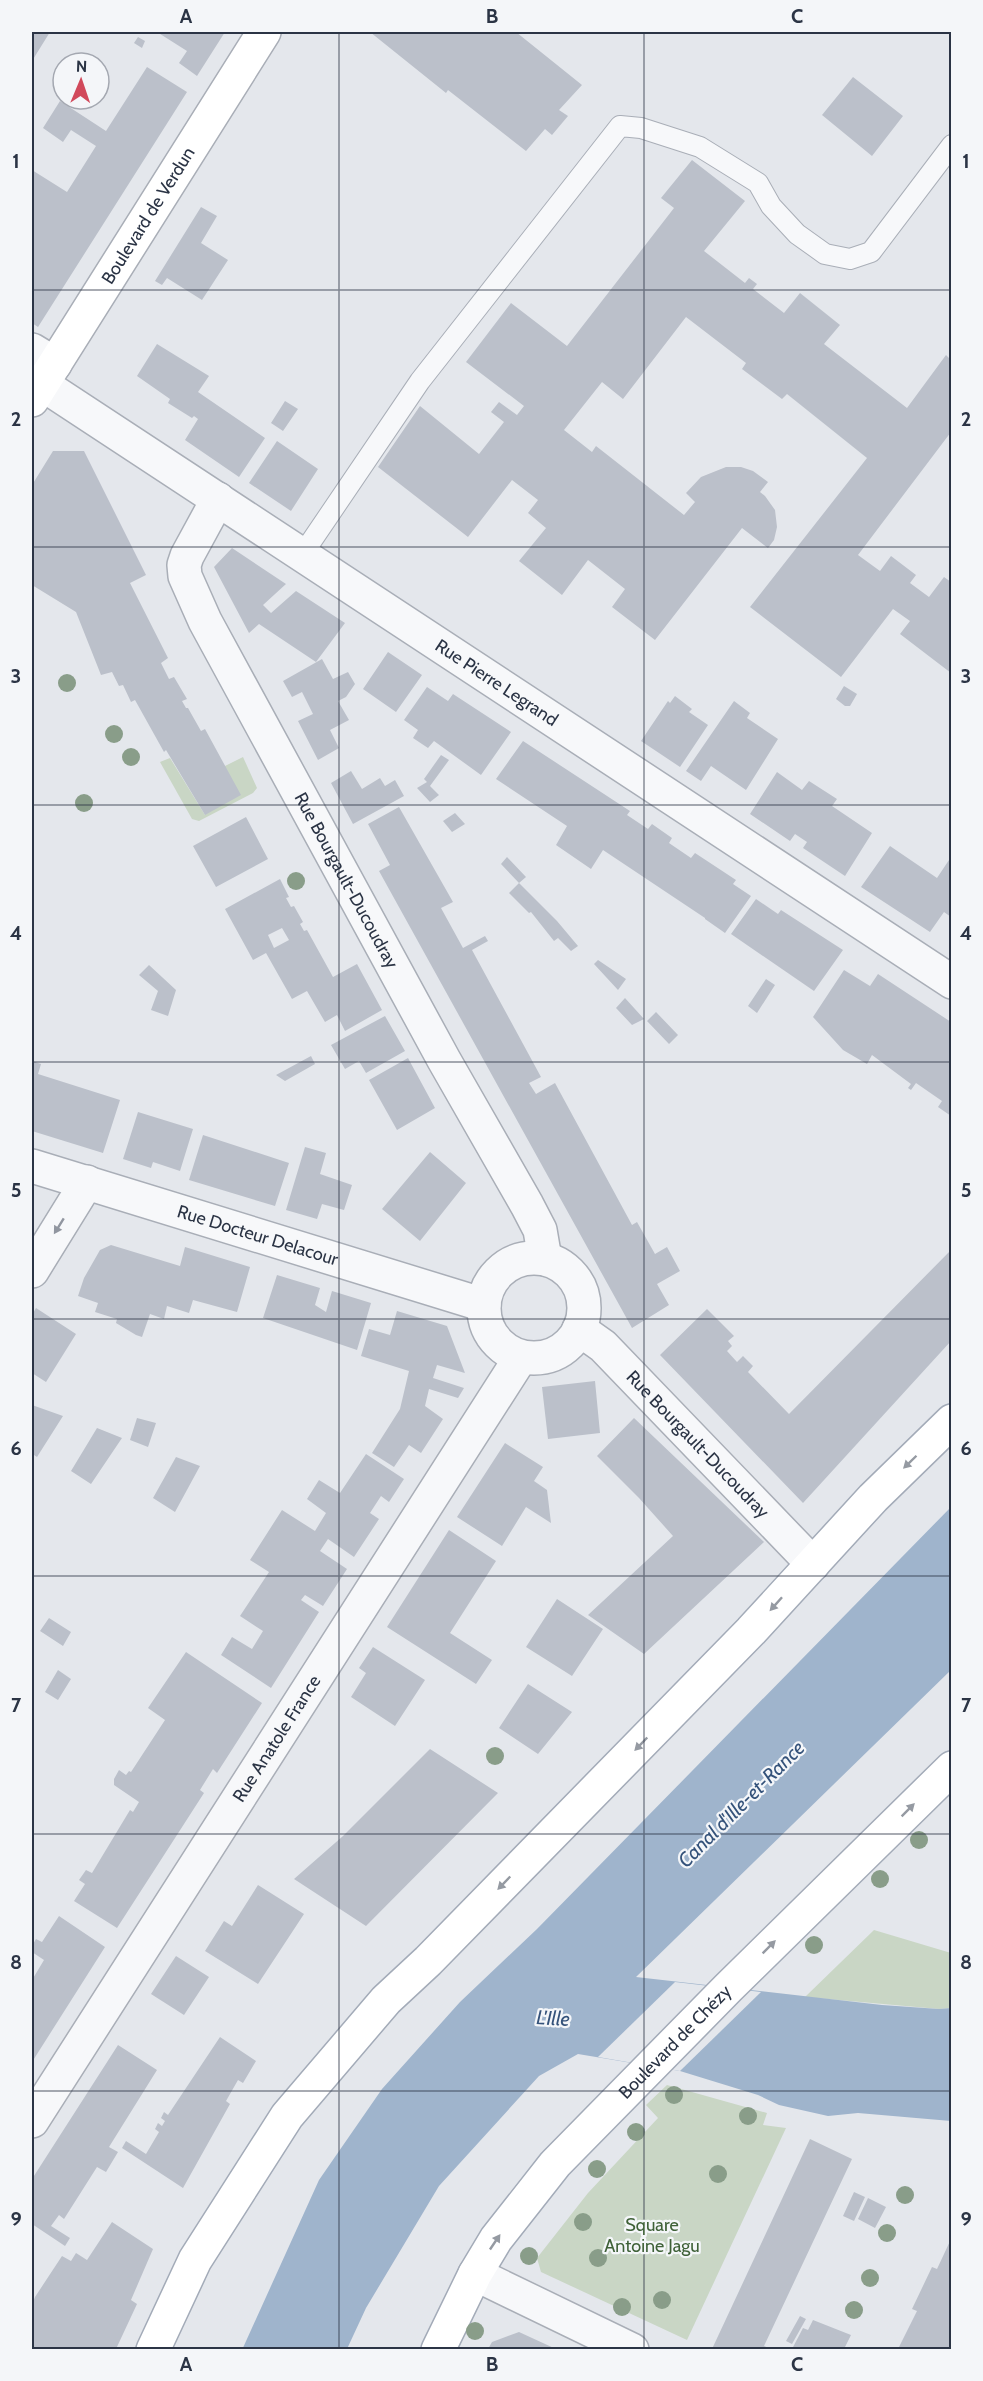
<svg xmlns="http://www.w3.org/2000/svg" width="983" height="2381" viewBox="0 0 983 2381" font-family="Cabin,sans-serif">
<rect width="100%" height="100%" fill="#e4e7ec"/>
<path fill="#c9d6c5" d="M243 757 257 788 253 793 199 821 192 819 160 762 170 758 205 815 225 766Z
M874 1930 951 1953V2008L939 2009 805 1997Z
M667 2085 767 2113 763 2125 786 2128 687 2340 541 2272 537 2258 588 2193 658 2118 646 2105Z"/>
<path fill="#9fb4cc" d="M951 1507V1670L636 1977 882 2005 939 2009 951 2008V2121L858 2113 828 2116 779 2105 758 2095 680 2071 578 2054 539 2076 439 2186 366 2308 347 2349 242 2350 319 2180 382 2089 460 2002 537 1929Z"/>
<path fill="#e4e7ec" d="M675 1982 761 1992 680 2071 598 2057Z"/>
<path fill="#bbc0ca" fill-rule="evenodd" d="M32 32H50L32 61Z
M157 32H225L197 76 179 63 187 51Z
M370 32H516L582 85 559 110 568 116 552 135 545 129 526 151 448 90 446 93Z
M138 37 145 41 142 48 134 43Z
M147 67 187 92 38 327 32 323V170L67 192 96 146 71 130 63 142 43 128 60 101 106 131Z
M853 77 903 116 872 156 822 115Z
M692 160 745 201 704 251 745 283 749 278 757 284 753 289 784 313 800 293 840 325 824 344 907 408 946 355 951 360V432L858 555 880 571 891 556 916 575 910 583 929 597 944 577 951 582V673L900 634 910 621 893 609 841 677 750 607 867 458 787 394 782 399 742 369 746 363 686 317 623 399 602 382 564 430 592 452 596 446 684 515 695 502 686 493 701 477 726 467H741L753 471 768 482 760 492 765 496 775 510 777 527 774 540 768 548 742 528 655 640 612 607 625 589 588 560 562 595 519 561 546 528 528 513 538 500 512 480 468 537 378 467 420 406 479 454 504 422 491 412 499 402 517 415 524 406 466 362 511 303 567 346 674 208 661 198Z
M201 207 217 216 201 243 228 260 202 300 167 278 162 285 155 281Z
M157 344 209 376 198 392 265 438 239 477 185 440 198 419 194 416 192 418 168 403 170 399 137 376Z
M285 401 298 409 283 431 271 423Z
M277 441 318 469 291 511 249 483Z
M53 451H84L146 575 130 583 168 658 161 663 169 679 174 677 187 699 182 701 186 708H188L201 731 205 729 241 795 205 815 166 750 164 752 135 700 131 702 123 685 119 686 112 672 101 675 76 612 32 585V485Z
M232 548 286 584 263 605 271 613 296 591 345 623 316 662 259 624 249 633 214 567Z
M388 652 422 675 396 712 363 689Z
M322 659 333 679 348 672 355 684 346 697 338 701 349 720 330 730 339 748 318 760 298 721 313 714 302 692 292 697 283 681Z
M844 686 857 694 850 706H845L836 699Z
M427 687 448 701 453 694 511 732 481 775 434 741 428 748 413 738 418 730 404 720Z
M675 696 692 709 689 712 708 725 680 767 641 741 668 701 670 703Z
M734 701 750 713 747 718 778 739 746 790 711 766 701 781 686 771Z
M523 741 630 811 627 815 648 829 652 824 672 838 669 843 691 858 695 853 736 880 733 884 751 896 725 933 705 919V918L603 850 591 869 556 845 567 826 496 779Z
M441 755 449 760 430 786 439 795 430 802 417 788 427 782 424 779Z
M351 771 362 789 380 778 385 786 395 780 404 796 353 824 331 783Z
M777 772 802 790 809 781 837 799 832 806 872 833 845 876 803 848 807 842 795 834 790 841 750 814Z
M399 807 453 902 441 908 463 948 485 936 488 941 472 950 541 1077 529 1083 536 1094 555 1083 632 1225 637 1222 655 1254 667 1247 680 1271 657 1284 669 1305 632 1328 379 871 390 865 368 824Z
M455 813 465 824 452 832 443 821Z
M246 817 268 859 216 887 193 846Z
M890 846 937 878 951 857V917L944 912 930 932 861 887Z
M507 857 526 877 519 883 501 864Z
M280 879 289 897 286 898 291 907 294 906 303 922 300 924 304 931 307 930 333 977 357 964 382 1010 345 1031 337 1015 325 1022 307 991 292 999 266 953 253 960 225 909ZM282 928 289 940 274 948 268 935Z
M519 883 557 921 578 946 571 951 558 938 554 941 531 912 529 913 509 893Z
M756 899 778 914 781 910 843 950 814 991 731 934Z
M598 960 626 979 618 990 594 964Z
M149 965 176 990 168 1016 151 1010 158 991 139 975Z
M844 970 870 986 878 974 951 1022V1116L938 1107 942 1101 916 1083 911 1090 908 1088 911 1084 872 1055 867 1064 843 1050 813 1017Z
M766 979 775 985 757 1013 748 1006Z
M625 998 644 1019 632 1025 616 1008Z
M656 1012 678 1035 669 1044 647 1021Z
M385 1016 405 1051 366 1073 359 1061 345 1069 331 1045Z
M311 1056 315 1064 285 1081 276 1075Z
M408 1058 435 1108 397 1130 369 1080Z
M32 1061 41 1064 38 1074 120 1100 103 1153 32 1131Z
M138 1112 193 1129 180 1171 153 1162 151 1168 123 1159Z
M203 1135 289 1163 275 1206 189 1180Z
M305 1147 326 1153 320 1174 352 1185 344 1210 322 1204 317 1219 286 1210Z
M430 1152 466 1183 420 1241 382 1209Z
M111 1245 180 1266 185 1247 250 1267 237 1312 193 1300 189 1313 167 1306 164 1319 150 1314 142 1337 136 1335 116 1323 117 1319 95 1312 98 1303 78 1296 84 1278 100 1250Z
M951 1250V1341L803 1503 660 1355 707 1309 734 1336 728 1341 732 1346 727 1351 737 1362 743 1356 753 1366 748 1372 789 1414Z
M277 1275 320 1288 315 1305 326 1312 332 1291 371 1303 357 1350 263 1318Z
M36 1308 76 1334 46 1382 32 1373V1315Z
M397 1311 447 1326 465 1373 437 1365 433 1378 464 1388 458 1398 429 1389 425 1406 443 1419 421 1453 409 1445 394 1467 372 1453 400 1409 409 1371 361 1356 369 1329 390 1335Z
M595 1381 600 1433 548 1439 542 1387Z
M32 1405 63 1416 37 1457 34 1455 32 1460Z
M137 1418 156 1423 148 1447 130 1440Z
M634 1418 764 1542 644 1654 588 1615 673 1536 639 1498 597 1456Z
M97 1428 122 1438 91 1484 71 1471Z
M505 1443 543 1467 534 1481 547 1490 551 1523 526 1507 502 1546 457 1517Z
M366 1454 404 1479 389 1502 381 1496 370 1513 379 1519 354 1557 328 1539 320 1551 347 1569 323 1606 305 1595 301 1600 319 1612 271 1688 221 1655 232 1637 252 1649 263 1631 240 1616 269 1572 250 1560 282 1510 315 1531 326 1513 307 1499 319 1480 340 1493Z
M176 1457 200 1466 175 1512 153 1498Z
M449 1530 496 1561 450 1633 492 1660 476 1684 387 1627Z
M557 1599 603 1629 572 1676 526 1647Z
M49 1618 71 1632 63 1646 40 1631Z
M373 1647 425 1680 395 1726 351 1697 366 1673 359 1668Z
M186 1652 262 1703 217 1773 213 1769 200 1790 204 1793 117 1928 74 1901 85 1884 79 1880 86 1870 92 1873 130 1810 133 1812 139 1802 114 1785V1779L119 1770 126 1775 129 1771 131 1772 165 1720 148 1708Z
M58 1670 71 1679 58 1700 45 1692Z
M528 1684 572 1712 538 1754 499 1728Z
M430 1749 498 1793 366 1926 294 1879 343 1836Z
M258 1885 304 1914 258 1984 205 1951 224 1921 232 1926Z
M59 1916 105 1947 32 2062V1980L44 1960 32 1952V1946L36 1939 42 1942Z
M176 1956 209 1977 184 2015 151 1994Z
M220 2037 256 2061 243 2083 238 2080 226 2101 230 2104 183 2188 122 2148 126 2141 146 2154 159 2132 155 2129 158 2123 162 2126 165 2121 161 2118 164 2112 168 2115Z
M118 2045 157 2070 109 2147 118 2152 106 2172 97 2167 64 2219 59 2215 51 2226 70 2238 65 2246 32 2224V2179Z
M810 2139 852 2159 764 2346 771 2349H712Z
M854 2192 865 2197 854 2221 843 2216Z
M868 2198 886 2207 875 2228 858 2219Z
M112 2222 153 2249 131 2300 137 2304 116 2349H32V2305L35 2297 62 2256 71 2261 76 2253 87 2260Z
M951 2239V2349H898L917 2311 912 2309 932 2267 937 2269Z
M800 2316 806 2319 792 2344 786 2341Z
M813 2320 851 2335 845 2347 850 2349H792L803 2328 808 2330Z
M519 2332 556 2349H488L492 2342Z"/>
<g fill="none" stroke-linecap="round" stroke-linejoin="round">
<defs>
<path id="service" d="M302 555 420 381 620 126 641 128 700 147 758 183 771 206 797 234 825 254 850 259 871 252 952 145"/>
<g id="minor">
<path d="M32 350 55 364"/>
<path id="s1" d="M42 384 952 982"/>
<path id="s2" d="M218 499 187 556 184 565 185 576 205 621 444 1060 527 1205 540 1230 545 1259"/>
<path id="s3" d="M32 1166 484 1305"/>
<circle cx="534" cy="1308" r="50"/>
<path d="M32 1271 87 1182"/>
<path id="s4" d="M579 1329 603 1346 813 1564"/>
<path id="s5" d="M32 2121 521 1357"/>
<path d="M475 2274 632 2350"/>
</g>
<g id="secondary">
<path id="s6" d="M32 400 264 32"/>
</g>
<g id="primary">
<path d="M153 2350 195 2260 287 2116 386 2000 428 1961 751 1631 873 1498 952 1421"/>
<path id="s7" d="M438 2350 475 2274 496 2239 555 2164 728 1988 952 1768"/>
</g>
</defs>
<use href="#service" stroke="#a9aeb7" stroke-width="22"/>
<use href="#minor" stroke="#a9aeb7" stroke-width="36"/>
<use href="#secondary" stroke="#a9aeb7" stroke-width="36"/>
<use href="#primary" stroke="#a3abb8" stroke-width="36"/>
<use href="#service" stroke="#f7f8fa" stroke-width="20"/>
<use href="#minor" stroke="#f7f8fa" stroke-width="33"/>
<use href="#secondary" stroke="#fff" stroke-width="33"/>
<use href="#primary" stroke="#fff" stroke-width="33"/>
</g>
<g fill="#899d89">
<circle cx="67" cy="683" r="9"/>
<circle cx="114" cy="734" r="9"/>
<circle cx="131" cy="757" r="9"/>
<circle cx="84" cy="803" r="9"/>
<circle cx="296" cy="881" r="9"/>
<circle cx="495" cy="1756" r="9"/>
<circle cx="919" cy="1840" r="9"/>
<circle cx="880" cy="1879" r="9"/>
<circle cx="814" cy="1945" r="9"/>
<circle cx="674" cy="2095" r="9"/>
<circle cx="748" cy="2116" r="9"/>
<circle cx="636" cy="2132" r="9"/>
<circle cx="597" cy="2169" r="9"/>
<circle cx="718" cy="2174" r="9"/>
<circle cx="905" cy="2195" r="9"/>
<circle cx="583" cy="2222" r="9"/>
<circle cx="887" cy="2233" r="9"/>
<circle cx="529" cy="2256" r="9"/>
<circle cx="598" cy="2258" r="9"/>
<circle cx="870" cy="2278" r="9"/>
<circle cx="662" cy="2300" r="9"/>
<circle cx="622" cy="2307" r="9"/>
<circle cx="854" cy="2310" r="9"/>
<circle cx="475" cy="2331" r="9"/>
</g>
<defs><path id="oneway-solid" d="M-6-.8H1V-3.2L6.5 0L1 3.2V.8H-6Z" transform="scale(1.5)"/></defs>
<use fill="#9196a0" href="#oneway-solid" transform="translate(59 1226) rotate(122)"/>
<g fill="#959aa2">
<use href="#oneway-solid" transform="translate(910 1462) rotate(136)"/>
<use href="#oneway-solid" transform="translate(776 1604) rotate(132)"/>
<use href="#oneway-solid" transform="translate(641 1744) rotate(134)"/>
<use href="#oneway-solid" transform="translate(908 1810) rotate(-45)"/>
<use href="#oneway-solid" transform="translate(504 1883) rotate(134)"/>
<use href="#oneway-solid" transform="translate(769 1947) rotate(-45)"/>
<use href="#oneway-solid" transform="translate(495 2242) rotate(-56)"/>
</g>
<path fill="none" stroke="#2b3445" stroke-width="1.5" stroke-opacity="0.55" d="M339 32V2350M644 32V2350M32 290H952M32 547H952M32 805H952M32 1062H952M32 1319H952M32 1576H952M32 1834H952M32 2091H952"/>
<g text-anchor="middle" stroke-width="4.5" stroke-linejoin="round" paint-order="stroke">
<g font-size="18" fill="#2b3445" stroke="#f4f6f9">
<text dy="6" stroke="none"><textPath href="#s6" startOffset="218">Boulevard de Verdun</textPath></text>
<text dy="6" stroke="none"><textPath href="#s1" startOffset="544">Rue Pierre Legrand</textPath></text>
<text dy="6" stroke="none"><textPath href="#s2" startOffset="430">Rue Bourgault-Ducoudray</textPath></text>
<text dy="6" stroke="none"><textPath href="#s3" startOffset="236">Rue Docteur Delacour</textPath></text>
<text dy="6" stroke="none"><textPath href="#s4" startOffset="166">Rue Bourgault-Ducoudray</textPath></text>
<text dy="6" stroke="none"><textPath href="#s5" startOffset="454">Rue Anatole France</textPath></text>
<text dy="6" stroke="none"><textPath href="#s7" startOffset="392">Boulevard de Chézy</textPath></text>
</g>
<g font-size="18" fill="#3f6138" stroke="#f4f6f9">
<text x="652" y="2231">Square<tspan x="652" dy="21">Antoine Jagu</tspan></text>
</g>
<g font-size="20" font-style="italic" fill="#34527a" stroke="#f4f6f9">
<text transform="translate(741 1804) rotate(-45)" y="7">Canal d'Ille-et-Rance</text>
<text transform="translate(553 2018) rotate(3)" y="7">L'Ille</text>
</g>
</g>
<rect width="983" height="2381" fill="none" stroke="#f4f6f9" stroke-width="66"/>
<g transform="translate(81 81) rotate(2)"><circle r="28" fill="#f4f6f9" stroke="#a4a8b1" stroke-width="1.5"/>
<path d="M0-4.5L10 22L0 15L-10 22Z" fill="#d1495b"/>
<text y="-9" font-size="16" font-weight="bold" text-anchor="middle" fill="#2b3445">N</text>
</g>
<rect x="33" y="33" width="917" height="2315" fill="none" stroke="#2b3445" stroke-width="2"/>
<g font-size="20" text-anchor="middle" font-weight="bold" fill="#2b3445">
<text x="186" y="23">A</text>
<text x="492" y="23">B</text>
<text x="797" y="23">C</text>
<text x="16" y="168">1</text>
<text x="966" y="168">1</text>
<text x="16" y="426">2</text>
<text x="966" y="426">2</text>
<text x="16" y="683">3</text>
<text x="966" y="683">3</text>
<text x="16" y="940">4</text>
<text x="966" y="940">4</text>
<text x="16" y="1197">5</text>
<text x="966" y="1197">5</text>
<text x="16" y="1455">6</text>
<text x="966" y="1455">6</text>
<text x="16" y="1712">7</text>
<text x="966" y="1712">7</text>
<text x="16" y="1969">8</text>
<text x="966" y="1969">8</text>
<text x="16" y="2226">9</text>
<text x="966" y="2226">9</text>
<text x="186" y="2371">A</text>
<text x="492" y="2371">B</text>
<text x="797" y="2371">C</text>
</g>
</svg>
